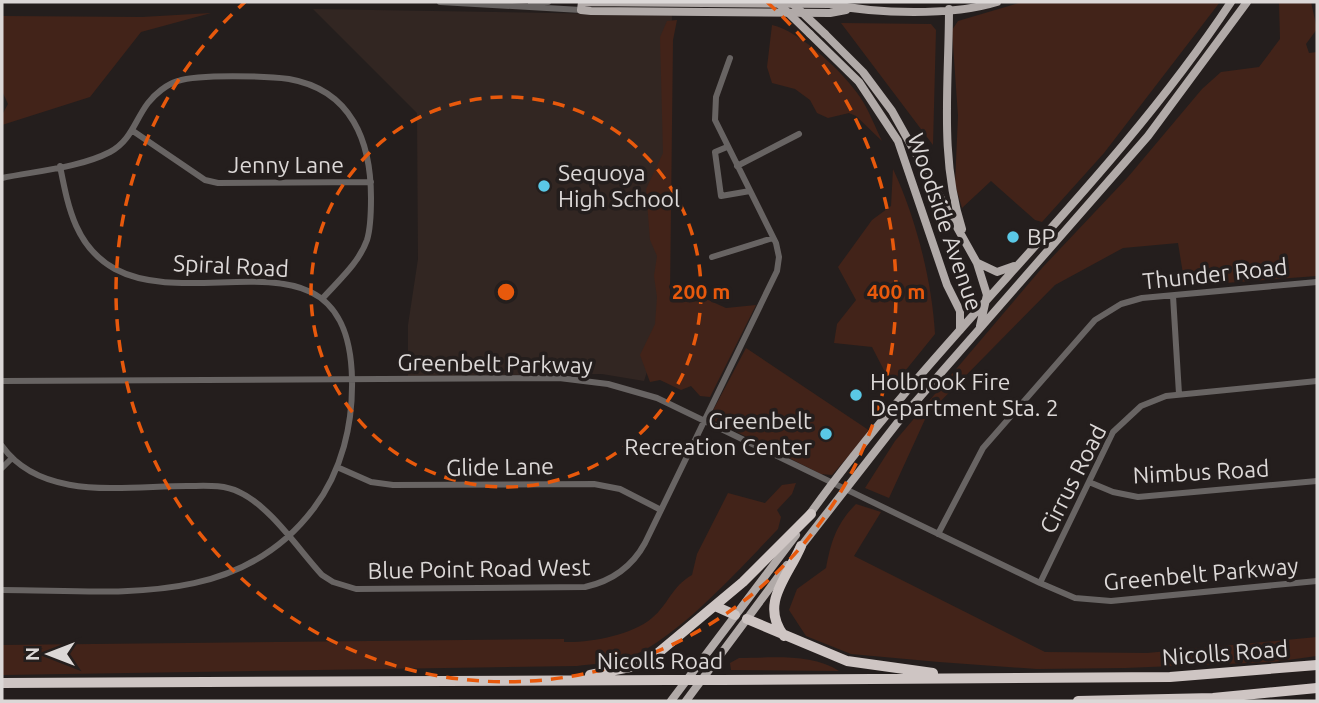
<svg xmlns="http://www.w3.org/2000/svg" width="1319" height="703" viewBox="0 0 1319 703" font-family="Ubuntu,sans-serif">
<rect width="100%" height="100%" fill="#241e1d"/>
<path fill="#322622" d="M313 9 672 15 669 305 644 381 602 374 408 376V325L418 259 417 113Z"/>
<path fill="#422319" d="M1022 2H1220L1104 153 1042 222 1035 220 991 181 962 208 955 184 958 116 952 30 958 21Z
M1279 2H1311L1317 29 1306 44 1309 53 1317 52V276L1185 286 1178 243 1123 248 1055 285 927 415 889 498 865 488 895 441 1042 268 1128 177 1202 89 1221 72 1259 67 1280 39Z
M211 13 141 32 90 97 2 125V115L8 104 2 91 3 16 142 17Z
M677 20 673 40 670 295C681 304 693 303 706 299L726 308 756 305 710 397 700 396 691 386 681 390 660 380 650 382 640 355 655 324 657 297 654 276 657 256 650 240 646 189 663 153 660 37 667 21Z
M841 23 931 24 936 30 933 145Z
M772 25C800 31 844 73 860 97 869 110 875 127 882 141L856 116 849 113 828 118 817 113 810 100 795 89 772 83 767 67Z
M893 169C916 218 932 281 935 334L897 381 888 378 872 347 834 343 837 324 856 300 838 267 872 220 891 206Z
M746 348 870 431 832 475 821 474 709 418Z
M796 483 792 494 777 510 781 517 778 529C742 566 670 648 620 660 606 664 591 664 577 666L2 675V645L564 639V642C590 643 632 635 652 618 669 604 671 587 692 575L697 554 728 493 765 503 782 485Z
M856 504 881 512 854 556 1045 652 1147 653 1317 637V656L1273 662 1125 668 1037 669 939 662 851 654 806 636 789 610 797 589 826 568C831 541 837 523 856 504Z
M739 658C769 658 812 653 839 671L731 670 730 663Z"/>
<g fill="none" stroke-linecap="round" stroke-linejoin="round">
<path stroke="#686463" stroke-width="6" d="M440 2 581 10
M531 3 548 2
M133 131 205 180 218 183 371 182
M727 147 715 152 721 196 750 191
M737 166 799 134
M2 178C36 171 79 168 110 152 131 141 135 120 148 103 155 94 167 84 178 81 198 74 267 76 289 79 352 90 371 142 371 198 371 212 371 227 367 240 359 263 338 281 322 299
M712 257 773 238
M1173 296 1179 394
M2 381 559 378 608 384 657 398 1040 583 1075 598 1111 601 1317 581
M2 446C42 502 126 486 187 486 204 486 223 484 239 492 270 506 299 550 322 575L333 582 356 589 585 587C612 581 632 567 645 543L777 271 779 257 776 243 715 120 716 97 730 58
M337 467 371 482 393 485 594 484 620 489 661 510
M2 468 11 459
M1089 482 1113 492 1138 497 1317 481
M938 534 983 448 1095 320 1121 304 1142 298 1317 282
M1040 583 1113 432 1141 406 1166 396 1317 381
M2 590C114 590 238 610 314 508 342 471 353 424 352 379 349 222 199 314 115 269 75 247 68 206 60 166"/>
<path stroke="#b1aaa8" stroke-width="8" d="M582 2 581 10 591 11 830 13 846 10
M585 2 830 4C876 14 952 16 997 2
M949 9C949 83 939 158 962 229
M810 34 859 82 898 141 947 285 960 311V330
M825 34 863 72 892 111 977 263 987 295 980 326
M978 263 997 272 1014 266
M807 518C936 336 1108 188 1231 2
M799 549 898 422 1148 136 1247 2
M671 701 796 535
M686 701 787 565"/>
<path stroke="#cec5c3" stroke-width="10" d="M715 606 735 615
M747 619 847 661 933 673
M784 636C759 603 788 577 801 546
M590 675 630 667 658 653 743 582 811 514
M721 680 1170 677 1317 665
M2 683 668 680
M1078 701 1213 698 1317 688"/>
<path stroke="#b1aaa8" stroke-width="8" d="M777 2 810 34
M791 2 825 34"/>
<path stroke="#cec5c3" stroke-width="10" d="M668 680H721"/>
</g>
<g fill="none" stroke="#e8590c" stroke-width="3.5" stroke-dasharray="12 9">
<circle cx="506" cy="292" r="195"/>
<path d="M767 2A390 390 0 1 1 245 2"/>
</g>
<g fill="#5ac8e6" stroke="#241e1d" stroke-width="2.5">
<circle cx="544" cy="186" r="7"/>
<circle cx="1013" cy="237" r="7"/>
<circle cx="856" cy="395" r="7"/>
<circle cx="826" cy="434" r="7"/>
</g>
<g text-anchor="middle" stroke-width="7" stroke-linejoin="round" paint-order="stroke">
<g font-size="23" fill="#dcd8d7" stroke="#241e1d">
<text x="286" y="173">Jenny Lane</text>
<text transform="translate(945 222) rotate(71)" y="8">Woodside Avenue</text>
<text transform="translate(231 266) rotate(3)" y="8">Spiral Road</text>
<text transform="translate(1215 274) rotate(-6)" y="8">Thunder Road</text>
<text transform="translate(495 364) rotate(1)" y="8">Greenbelt Parkway</text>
<text transform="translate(500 467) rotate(-1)" y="8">Glide Lane</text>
<text transform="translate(1201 472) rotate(-3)" y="8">Nimbus Road</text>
<text transform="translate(1073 479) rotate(-63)" y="8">Cirrus Road</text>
<text transform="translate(479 569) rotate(-1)" y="8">Blue Point Road West</text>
<text transform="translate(1201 574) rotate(-5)" y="8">Greenbelt Parkway</text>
<text transform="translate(1225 653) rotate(-4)" y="8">Nicolls Road</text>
<text x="660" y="669">Nicolls Road</text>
</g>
<g font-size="23" fill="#dcd8d7" stroke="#241e1d" text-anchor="start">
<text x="558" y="181">Sequoya<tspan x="558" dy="26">High School</tspan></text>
<text x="1027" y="245">BP</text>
<text x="870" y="390">Holbrook Fire<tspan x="870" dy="26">Department Sta. 2</tspan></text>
<text x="812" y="429" text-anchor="end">Greenbelt<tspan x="812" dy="26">Recreation Center</tspan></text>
</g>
</g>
<circle cx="506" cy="292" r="10" fill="#e8590c" stroke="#241e1d" stroke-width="3.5"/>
<g font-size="21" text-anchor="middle" font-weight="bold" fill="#e8590c" stroke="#241e1d" stroke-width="7" stroke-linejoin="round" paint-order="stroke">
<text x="701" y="299">200 m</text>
<text x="896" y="299">400 m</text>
</g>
<rect width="1319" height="703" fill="none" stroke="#dcd8d7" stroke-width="7"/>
<g transform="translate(49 654) rotate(270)" stroke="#241e1d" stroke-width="5" paint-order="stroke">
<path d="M0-5L12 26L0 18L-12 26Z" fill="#dcd8d7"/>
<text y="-10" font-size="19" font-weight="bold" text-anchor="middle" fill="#dcd8d7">N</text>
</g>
</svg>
